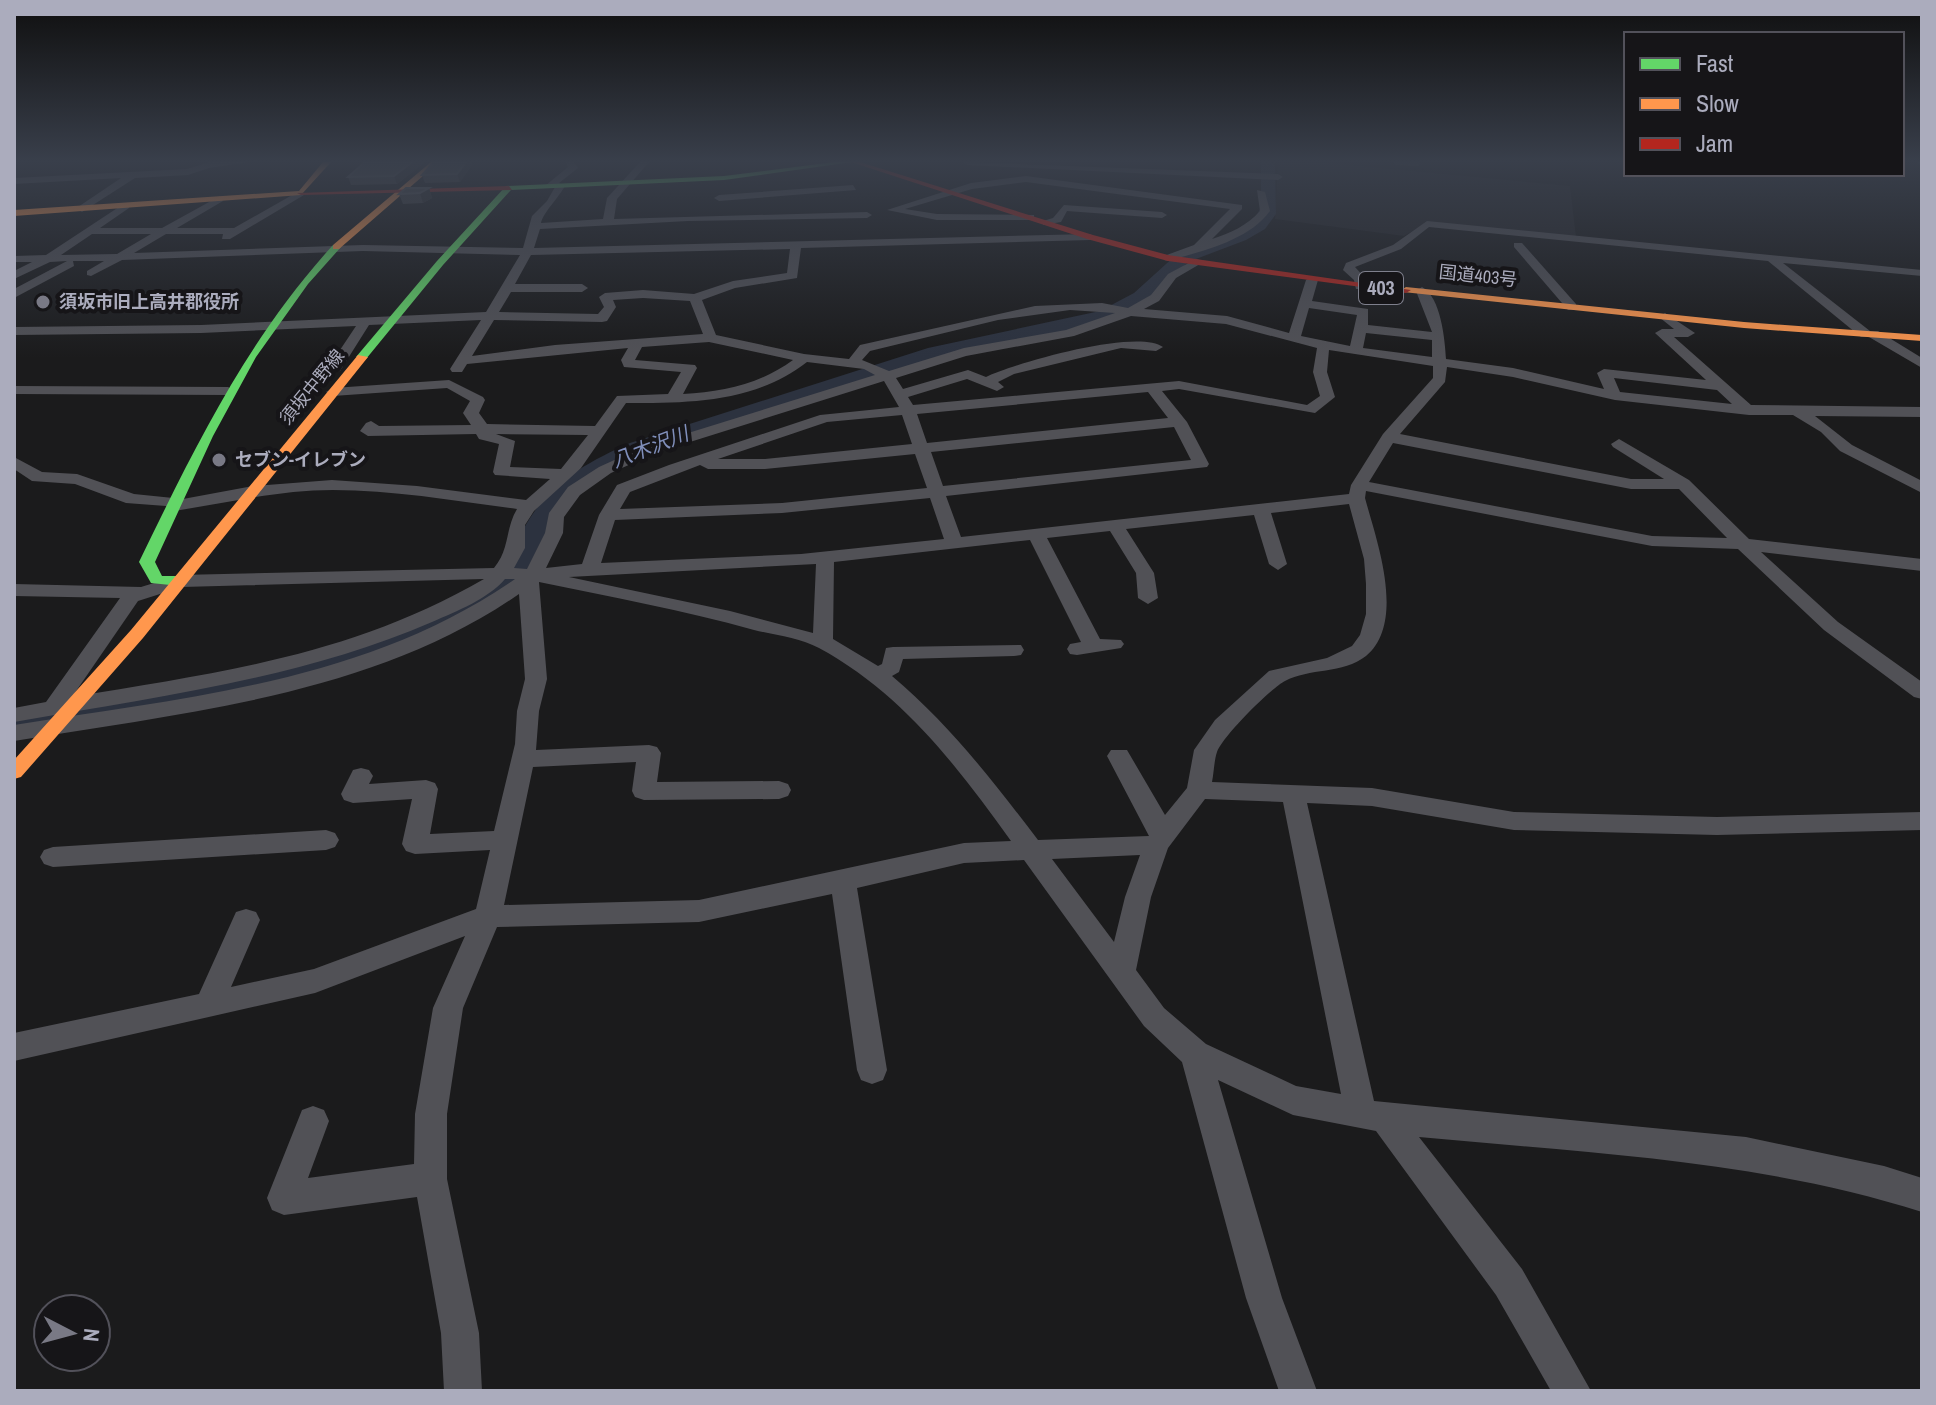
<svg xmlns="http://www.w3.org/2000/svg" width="1936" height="1405" viewBox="0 0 1936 1405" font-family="'Archivo Narrow','Noto Sans JP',sans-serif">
<rect width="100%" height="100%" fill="#1b1b1c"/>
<path fill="#252528" d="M1278 162H1317L1570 186 1576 237 1427 223 1404 236 1275 219Z"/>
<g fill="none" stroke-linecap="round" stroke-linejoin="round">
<path fill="#2c323f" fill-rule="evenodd" d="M1261 162H1275L1276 214 1265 229 1246 240 1188 262 1147 301 1114 319 1076 330 979 347 921 363 688 438 606 474 581 491 561 512 519 587 496 606 468 620 392 652 278 686 173 709 14 737V713C144 691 276 675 400 626 427 615 457 605 482 588 507 571 514 542 530 518 554 480 590 461 630 443L928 348 1100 311 1134 293 1176 255 1234 233 1253 222 1261 207Z"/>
<path fill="#515156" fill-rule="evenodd" d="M209 162H249L209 168 188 175 135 178 82 212 77 209 78 207 121 178 14 184V178L187 169Z
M566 162H574L578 168 559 183 565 186C559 197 543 213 541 223L603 219 607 198 640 162H649L617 199 614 219 867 212 872 215 867 218 688 221 540 229 534 248 1090 234 1095 237 1090 240 801 248 797 278 735 288 702 300 716 335 804 354 849 359 860 345 1035 306 1102 303 1128 308 1151 295 1168 274 1196 259 1200 260V264L1176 278 1159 301 1144 309 1227 316 1289 333 1306 280 1312 276 1318 280 1312 301 1368 309V325L1432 332 1416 291 1422 287C1441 297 1445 340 1446 359L1513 368 1604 389 1597 373 1604 369 1706 380 1655 333 1662 329H1674L1659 317 1665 313 1695 333 1688 337H1674L1751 405 1922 407V417L1815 416 1852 445 1922 481V493L1840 451 1821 432 1793 415H1749L1615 400 1513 377 1447 367 1445 382 1400 434 1631 479H1664L1613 447 1611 444 1619 439 1689 480 1749 539 1922 559V571L1761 552 1838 622 1922 682V699L1914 697 1824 630 1738 549 1652 546 1366 491 1365 498C1376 539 1407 622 1366 656 1343 674 1309 668 1285 681 1271 688 1222 737 1217 752 1214 761 1214 772 1212 782L1372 788 1514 812 1717 817 1922 812V830L1717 835 1514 830 1372 806 1307 803 1374 1101 1746 1137 1884 1166 1922 1178V1212C1760 1160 1588 1153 1419 1137L1522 1269 1591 1391H1551L1496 1295 1376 1131 1293 1115 1218 1080 1282 1298 1317 1391H1279L1246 1298 1182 1062 1144 1026 1024 860 964 863 857 888 887 1070 883 1080 872 1084 861 1080 857 1070 832 894 699 922 497 927 463 1008 447 1114V1179L479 1333 482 1391H444L441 1333 417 1197 284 1215 272 1210 267 1198 302 1110 313 1106 324 1110 329 1121 308 1178 414 1164 415 1114 433 1008 465 936 315 993 14 1061V1033L199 994 236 912 246 909 256 912 260 920 231 987 314 969 476 909 490 850 415 854 406 851 402 844 412 799 353 803 344 800 341 794 353 770 361 768 369 770 373 776 369 784 426 780 435 783 438 789 430 834 494 831 515 744 517 711 525 679 519 594C372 696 186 712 14 741V725C189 697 366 682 515 579H505C488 599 457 611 432 622 300 679 156 697 14 722V708L46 702 120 598 14 596V584L141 587 180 575 494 568C510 549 505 529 517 509 456 501 394 490 333 490 279 490 227 503 174 511L166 506 126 503 75 484 32 481 14 469V457L42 472 77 474 134 494 183 499 253 486 332 480 417 486 526 500 550 479 495 475 493 472 499 444 479 439 476 434 368 436 360 431 366 423 371 421 379 426 471 425 463 413 470 401 447 388 333 396 326 392 333 388 449 380 483 397 485 400 479 413 487 424 595 426 617 396 668 394 681 372 624 367 621 360 628 348 467 364 462 372H452L450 369 481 320 369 325 340 371 335 372 328 368 356 326 201 333 14 335V327L201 325 486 312 520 255 363 251 122 260 91 276 87 275V271L104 261H73L74 266 14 298V289L67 261 50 262 14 279V271L32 262H14V256L46 255 125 203 129 204V208L100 228H162L220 196 223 201 177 228H234L301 190 304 195 230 239H222L223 234H166L134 253 363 245 523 248 532 216 547 201 555 187 545 186 568 167ZM92 234H151L117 254 61 255ZM790 249 787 273 733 281 694 294 643 290 605 293 599 297 604 307 598 314 499 312 511 292H582L588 288 582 284H515L531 255ZM643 298 690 301 703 334 555 345 472 356 494 320 602 322 607 321 616 307 613 300ZM1309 308 1357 315 1350 346 1301 336ZM1070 310 1115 313 1066 330 964 348 889 371 862 360 870 351 998 320ZM1131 316 1226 324 1317 348 1313 372 1320 396 1307 405 1179 381 913 405 908 397 967 379 997 391 1004 387 998 382 1014 374 1121 348 1156 351 1163 347C1137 328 1015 363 986 377L968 370 903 389 896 378 966 356 1074 336ZM1366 333 1432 340V357L1363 348ZM709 342 793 360C760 384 723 392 683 394L697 368 695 365 635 360 642 347ZM1329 350 1433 366V378L1383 434 1351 485 1349 494 961 537 946 496 1207 467 1209 464 1187 422 1162 391 1179 389 1315 413 1335 397 1327 372ZM807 362 864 369 875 375 643 447 599 467 568 487 549 513 545 533 527 569 514 568 525 548V525L534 511 581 468 626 403C690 403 754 403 807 362ZM1614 378 1717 390 1732 404 1620 392ZM884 381 899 407 820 415 669 465 617 485 599 515 582 564 546 568 563 533 564 517 580 495 611 473 655 453ZM1148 392 1168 418 927 443 917 414ZM902 415 912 444 765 459H718L827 422ZM1174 427 1191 460 943 486 931 452ZM496 434 588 435 561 469 510 467 515 441ZM1393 443 1631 489H1679L1727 538 1652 536 1369 482ZM915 454 927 488 782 503 620 509 630 492 700 465 708 469H765ZM930 498 944 539 801 554 601 563 615 520 782 513ZM1349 504 1364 559 1366 584V614L1360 635 1352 646 1327 658 1269 671 1215 720 1194 750 1187 788 1165 815 1127 750H1111L1107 756 1149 836 1038 840C993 781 949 724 892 676L899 672 903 659 1014 656 1021 655 1024 650 1021 645 893 647 886 648 882 664 878 666 833 639 834 562 1030 540 1081 642 1070 644 1067 649 1070 654 1077 655 1121 648 1124 644 1121 640 1100 639 1047 538 1110 531 1136 573 1138 598 1148 604 1158 598 1154 573 1126 529 1254 515 1269 564 1278 570 1287 564 1271 513ZM816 564 813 633 730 611 569 577ZM484 579C351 656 220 672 72 697L138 601 182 587ZM539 582C611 597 683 610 754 630 775 635 800 638 819 648 902 693 957 766 1011 841L964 843 699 900 504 905 533 767 636 762 632 791 635 797 644 800 779 799 788 796 791 790 788 784 779 781 657 782 661 753 657 747 649 745 536 750 539 711 547 679ZM1205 799 1283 802 1341 1094 1296 1086 1206 1044 1164 1008 1136 970 1151 897 1168 848ZM1140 855 1125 897 1114 942 1052 859Z
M963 162 1278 174 1283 177 1278 180 967 165Z
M1917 162H1922V165L1918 164Z
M1026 176 1242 205V209L1212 239C1230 233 1247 226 1260 211L1257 190 1265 192 1270 211C1248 241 1202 251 1168 261L1164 260V256L1194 245 1230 209 1026 182 972 189 905 209 937 214 1034 215V219L1030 220H937L887 210 971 183Z
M853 185 856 190 719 201 714 198 719 195Z
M1064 205 1162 212 1167 215 1162 218 1067 211 1061 222 1043 225V221L1053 218Z
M1427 221 1922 270V276L1783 263 1870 331H1878L1922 358V368L1869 337H1861L1768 261 1429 227 1401 249 1355 267 1366 279 1364 289H1356L1354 280 1343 270 1346 263 1393 245Z
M1514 243H1522L1576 304V310H1568L1514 247Z
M14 386 228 387 235 391 228 395 14 394Z
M326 830 335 833 339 840 335 847 326 850 53 867 44 864 40 857 44 850 53 847Z"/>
<path fill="#63d668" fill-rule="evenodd" d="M834 162H852L724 180 511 190 443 265 366 359 356 357 437 261 506 186 724 176Z
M333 245 341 247 308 284 256 357 213 436 155 562 162 576H180L188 581 180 586 151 583 139 562C195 447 246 341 333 245Z"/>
<path fill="#ff974d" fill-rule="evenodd" d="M323 162H331L301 195 14 216V210L299 191Z
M431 162H439L339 249H333V245Z
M1406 287 1744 322 1922 335V341L1744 328 1403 292 1401 290Z
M358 355 368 357 143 638 21 777 14 779V760L131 630Z"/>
<path fill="#b3261e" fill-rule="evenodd" d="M851 162H860L1093 235 1168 255 1411 290 1406 293 1168 261 1087 239Z
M509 186 512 190 301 195 297 193Z"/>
</g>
<path fill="#414143" d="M365 162H425L397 184 351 185 348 177Z
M434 162H471L472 165 460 182 425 183 422 175Z
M1394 162H1420L1419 166 1396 165Z
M429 188 432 198 423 203 403 204 399 194Z"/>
<path fill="#2d2d2e" d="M412 162H425L397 184 394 176Z
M466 162H471L472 165 460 182 457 174Z
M429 188 432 198 423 203 420 193Z"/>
<path fill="#4c4d50" stroke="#5b5c61" stroke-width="2" d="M365 162H412L394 176 348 177Z
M434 162H466L457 174 422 175Z
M406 188H429L420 193 399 194Z"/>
<linearGradient id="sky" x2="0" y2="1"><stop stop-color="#0f0f0f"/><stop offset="0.45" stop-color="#393f4b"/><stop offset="1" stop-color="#393f4b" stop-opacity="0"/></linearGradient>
<rect width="1936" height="358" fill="url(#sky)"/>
<g fill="#797985" stroke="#161518" stroke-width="3">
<circle cx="43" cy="302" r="8"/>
<circle cx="219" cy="460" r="8"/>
</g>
<g text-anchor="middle" stroke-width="8" stroke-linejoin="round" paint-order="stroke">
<g font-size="18" fill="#abacbd" stroke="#161518">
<text transform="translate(1478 276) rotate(6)" y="6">国道403号</text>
<text transform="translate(312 387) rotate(-51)" y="6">須坂中野線</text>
</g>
<g font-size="18" font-weight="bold" fill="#abacbd" stroke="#161518" text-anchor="start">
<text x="59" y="308">須坂市旧上高井郡役所</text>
<text x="235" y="466">セブン-イレブン</text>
</g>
<rect fill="#161518" stroke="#7e7f8c" stroke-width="2" x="1359" y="272" width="44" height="32" rx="6"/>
<g font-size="20" font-weight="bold" fill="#abacbd">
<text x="1381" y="295">403</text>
</g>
<g font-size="20" font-style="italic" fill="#808fbb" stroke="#161518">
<text transform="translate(650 447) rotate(-21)" y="7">八木沢川</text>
</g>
</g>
<rect width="1936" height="1405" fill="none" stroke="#abacbd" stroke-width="32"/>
<rect x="1624" y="32" width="280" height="144" fill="#161518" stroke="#52515a" stroke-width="2"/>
<rect x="1640" y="58" width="40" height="12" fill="#63d668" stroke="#52515a" stroke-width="2"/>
<text x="1696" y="72" font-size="24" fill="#abacbd">Fast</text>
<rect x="1640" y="98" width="40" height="12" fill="#ff974d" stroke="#52515a" stroke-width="2"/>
<text x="1696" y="112" font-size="24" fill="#abacbd">Slow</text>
<rect x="1640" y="138" width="40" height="12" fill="#b3261e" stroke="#52515a" stroke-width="2"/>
<text x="1696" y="152" font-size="24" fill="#abacbd">Jam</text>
<g transform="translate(72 1333) rotate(96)"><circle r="38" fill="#161518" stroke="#52515a" stroke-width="2"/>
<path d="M0-6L14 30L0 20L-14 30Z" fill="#797985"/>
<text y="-12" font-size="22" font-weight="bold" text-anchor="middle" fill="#abacbd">N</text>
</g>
</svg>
